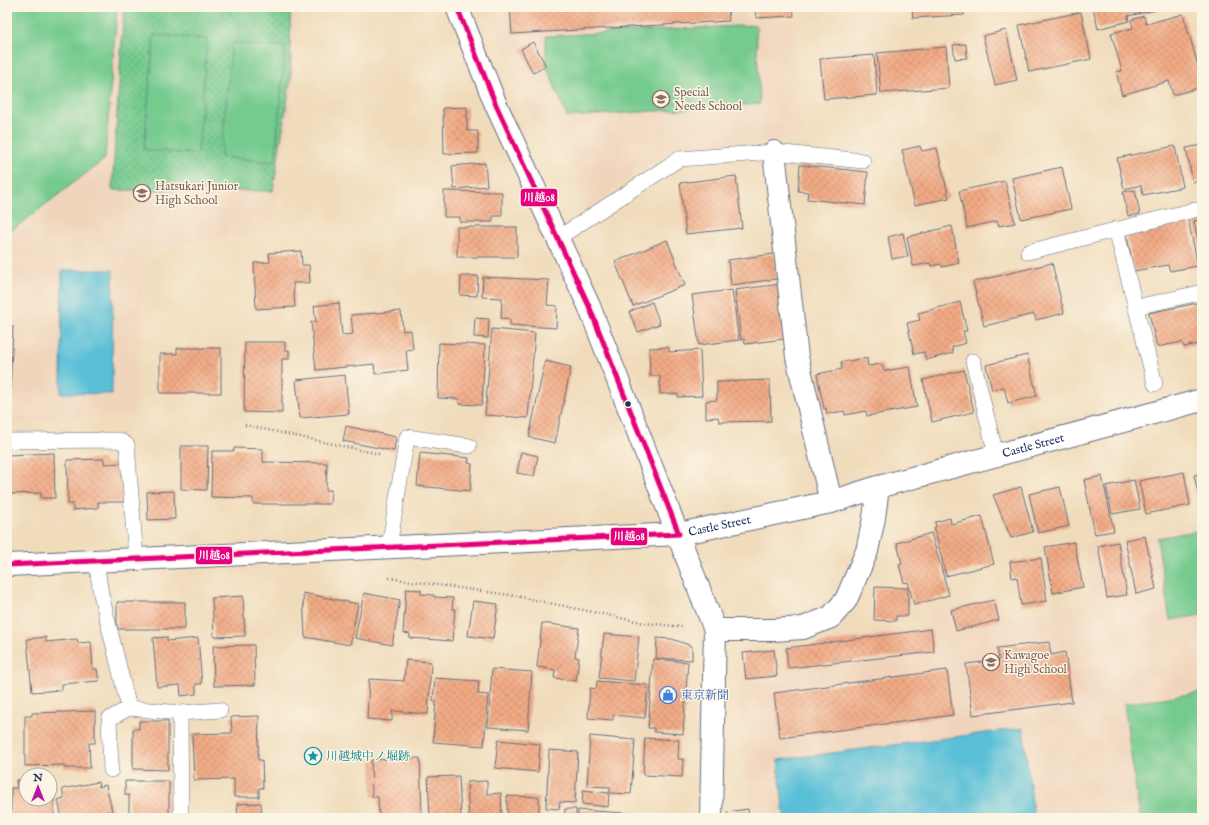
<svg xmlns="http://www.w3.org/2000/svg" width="1209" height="825" viewBox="0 0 1209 825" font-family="'IM FELL English','Noto Serif JP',serif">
<defs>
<pattern id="grass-dots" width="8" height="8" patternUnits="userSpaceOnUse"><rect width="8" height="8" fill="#75ca8e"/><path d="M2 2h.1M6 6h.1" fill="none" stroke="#5fa477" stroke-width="1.8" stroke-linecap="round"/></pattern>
<pattern id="building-cross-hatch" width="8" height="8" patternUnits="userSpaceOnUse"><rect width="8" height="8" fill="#f2ab85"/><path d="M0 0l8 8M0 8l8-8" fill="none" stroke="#cf9375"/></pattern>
</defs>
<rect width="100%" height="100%" fill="#fcf5e5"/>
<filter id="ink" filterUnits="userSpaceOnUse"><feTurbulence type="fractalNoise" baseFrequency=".025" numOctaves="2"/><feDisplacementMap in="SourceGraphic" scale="8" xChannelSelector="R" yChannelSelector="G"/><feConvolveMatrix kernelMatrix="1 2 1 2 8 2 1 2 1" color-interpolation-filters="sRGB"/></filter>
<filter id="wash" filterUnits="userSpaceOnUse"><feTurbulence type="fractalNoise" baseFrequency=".012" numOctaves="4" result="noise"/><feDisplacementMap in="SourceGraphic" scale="16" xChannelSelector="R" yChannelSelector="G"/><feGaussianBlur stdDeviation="0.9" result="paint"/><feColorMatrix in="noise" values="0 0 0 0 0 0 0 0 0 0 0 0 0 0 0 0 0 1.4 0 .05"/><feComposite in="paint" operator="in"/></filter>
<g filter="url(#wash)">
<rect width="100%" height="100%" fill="#f0dcbb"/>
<path fill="#f0d5bc" d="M7 7H298L296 74 285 155 270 231 144 249 135 414 13 423 16 318H7Z
M486 7H745V19L793 21 802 139 673 146 585 212 577 168 564 160 549 161Z
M1202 522V818H752L736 684 778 680 783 644 926 624 928 611 997 596 1002 617 1091 603 1086 543Z"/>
<path fill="url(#grass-dots)" stroke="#487c76" d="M124 7H290L291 77 273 191 112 190Z"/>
<path fill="#75ca8e" stroke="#487c76" d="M7 7H117L105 159 7 234Z
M756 25 760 104 567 117 546 65V36Z
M154 35 207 39 198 154 144 150Z
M232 43 285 47 275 162 221 157Z
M1202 530V615L1170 620 1157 538Z
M1202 692V818H1140L1124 704Z"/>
<path fill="#5ac0d7" stroke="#3a789a" d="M62 270H113L112 394 61 393Z
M1023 728 1034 818H784L778 760Z"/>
<g id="blocks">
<path fill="url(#building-cross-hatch)" d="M510 7H728L729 21 512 34Z
M755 7H793L794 16 756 18Z
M912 7H964V15L913 18Z
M1093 7H1165L1166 8 1128 16 1129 21 1098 29Z
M1081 12 1091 59 1029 72 1019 25Z
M1183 14 1198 65 1202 64V87L1173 95 1169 81 1122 95 1116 72 1122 71 1111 33 1133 28 1131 20 1144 16 1146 24Z
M1006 30 1017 80 995 85 983 36Z
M533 42 546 66 533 73 521 49Z
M966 44 967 58 955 59 953 45Z
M946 47 949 88 881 93 877 53Z
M874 55 877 95 824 99 820 59Z
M467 107V131H478V153L444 154 443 108Z
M1202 145V180L1193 182 1186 148Z
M920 146 922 151 937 148 949 198 915 205 902 150Z
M1175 146 1183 187 1143 195 1141 185 1124 189 1117 158Z
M485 163 487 186 454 189 452 166Z
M800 165 868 172 865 205 807 199 808 192 798 191Z
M1062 167 1071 209 1021 219 1012 178Z
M736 176 742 228 686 234 680 183Z
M1005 181 1015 223 999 226 997 221 967 228 959 191Z
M1135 190 1140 214 1128 216 1123 192Z
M444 191 502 192V216H493V222H460V217H444Z
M1188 219 1198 266 1170 271 1168 265 1134 271 1126 231Z
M1202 220V256H1201L1194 221Z
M952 226 959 263 942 267 941 264 931 266 930 263 913 266 907 237Z
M457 227H517V257H457Z
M903 233 908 256 892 259 888 237Z
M667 240 685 285 633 306 615 262Z
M301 251 302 265H309L310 283H293L295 307 256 309 254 263 270 262 269 253Z
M774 254 777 279 731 285 728 260Z
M1052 263 1064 313 1036 320 1034 314 984 326 973 282Z
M461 276H478L477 296 460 295Z
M483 277 549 280 547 305 557 306 556 328 510 325V319L501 318 502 298 482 297Z
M781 284 787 329 783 330 784 339 745 344 744 339 741 340 735 290Z
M732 290 739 340 699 345 692 295Z
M652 302 660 324 638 332 629 312Z
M960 302 967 331H963L966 343 952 347 953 353 926 360 924 352 914 354 907 323 920 320 918 313Z
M1202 302V343L1184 347 1182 342 1157 347 1149 313Z
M339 303 342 335 353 334 351 315 401 311 403 331 411 330 413 349 406 350 408 370 375 374 374 364 316 370 311 322H316L314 306Z
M475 318 489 319 488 338 474 337Z
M7 325 13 326 10 394H7Z
M492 329 535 333 528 418 485 415Z
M245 342H285V350H289V359H282V413L244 412Z
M439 343 485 345 482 405 459 404V399L438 398Z
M669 347V352L700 350 702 396 678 397V394H660V376H650L649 348Z
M177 348H221V393H160V354H177Z
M1027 355 1037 396 1008 403 1004 387 992 390 986 365Z
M867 358 868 366 882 364 884 371 910 367 917 407 867 416 866 411 845 415 844 411 827 414 826 408 824 409 817 374 842 369 841 362Z
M545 361 571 367 555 443 529 437Z
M964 370 974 412 932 422 923 380Z
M345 375 349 414 300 418 296 380Z
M770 380 771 421 719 422 718 417 706 418V401L717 400V382Z
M346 426 396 437 394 451 343 441Z
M181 446H208L207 490 181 489Z
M234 448 263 449V462L327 463 326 490H331L330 504H253V498L211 497 212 451H234Z
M521 452 538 456 534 476 517 473Z
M54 453 55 498H41V493L7 494V455Z
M420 453 469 458 468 463 472 464 470 491 417 486Z
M104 459V464L124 463 125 502H98V508L73 510V504H68L67 460Z
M1184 472 1190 505 1146 514 1139 481Z
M1202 473V508H1201L1194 475Z
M1102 476 1114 531 1095 534 1084 480Z
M1134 480 1140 509 1112 514 1106 486Z
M1021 487 1033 532 1011 538 993 495Z
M1060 487 1069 526 1038 533 1029 494Z
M174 491 175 519 148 520 147 492Z
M982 516 994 564 946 576 934 528 936 527 935 522 950 518 951 524Z
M931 533 949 595 914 605 908 582 904 583 899 565 902 564 897 543Z
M1145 536 1156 589 1136 594 1125 540Z
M1074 542 1083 587 1053 593 1045 547Z
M1118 542 1127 595 1107 598 1098 546Z
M1041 558 1047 601 1021 605 1017 577 1012 578 1010 562Z
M875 587 908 588V616H896V621L874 620Z
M406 589 421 590V594L434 595V597L453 598 452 609H455L452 641 410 638V634L403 633Z
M303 593 358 604 350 645 305 637Z
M364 593 400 600 392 645 355 638Z
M243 596 245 636 214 637 212 598Z
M994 600 999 620 956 631 951 610Z
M473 601 498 604 493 639 468 636Z
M117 602H185V629H117Z
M542 623 579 628 575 657 579 658 576 681 554 678 555 670 537 667Z
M931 629 934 652 788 668 786 648Z
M604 634 639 637 634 681 599 678Z
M46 637V642L77 639 78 643 91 642 93 669H97L99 681 62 684V690L32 692 27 639Z
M167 637V641L198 638 202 684H196V694L181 696 180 685 157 687 153 638Z
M657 638 672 639 692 646V660L656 658Z
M1049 642 1051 655 1065 652 1072 702 973 715 966 664 999 660 997 648Z
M254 645 255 685 214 686 213 646Z
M774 650 777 676 746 679 743 653Z
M653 659 688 662 683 734 654 732V728H648Z
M406 660 431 662 428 714 392 711V721L367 719 369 679 404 681Z
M492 669 532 672 528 730 488 727Z
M947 670 953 715 780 738 774 693Z
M435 678 479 681 478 694 488 695 484 746 433 742 436 701H433Z
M597 681 648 685 645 718 613 715V720L588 718 590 688 596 689Z
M95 711V743H89L90 768H64V765L25 766V716H32V713Z
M259 716 258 760H262L263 788H259V797H234V779L194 780 192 734 232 733 231 717Z
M139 721H168V770L133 769V729H139Z
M590 736 635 740 631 794 610 793V787L587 786Z
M645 738 679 740 678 759H683L682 777 643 775Z
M498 740 540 744 538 772 495 768Z
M549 750 578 752 575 803 560 802 559 809 546 808Z
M420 758 422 815 379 818 378 797H372L371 760Z
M459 776 461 818H430L428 777Z
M16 780H26V799H50V780H54V817H11V788H17Z
M125 781H169V817L129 818V795H125Z
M487 781V794L501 793 502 818H469L467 782Z
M98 782 99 787 106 785 112 811 81 818H76L75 815 62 818 58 800 64 798 62 789Z
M583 790 609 793 608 807 582 804Z
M507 796 539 797V818H507Z
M261 803 262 818H238L237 804Z
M565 809H576V818H564Z
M748 809 749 818H728L727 812Z
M578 810 641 814V818H578Z"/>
</g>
</g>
<g filter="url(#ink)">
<use href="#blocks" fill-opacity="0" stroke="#666c7f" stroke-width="1"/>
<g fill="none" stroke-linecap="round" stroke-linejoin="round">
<defs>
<path id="service" d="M1116 229 1155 384
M558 238 679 159 774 152 863 161
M1028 252 1194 210
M1136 307 1199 293
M973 361 996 455
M7 441 119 440 127 445 136 559
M389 547 407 437 469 446
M96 561 101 594 129 708 109 719 111 770
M129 708 180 713 220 710
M180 713 181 818"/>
<path id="minor" d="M457 7 496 105 589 306 715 630 711 818
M774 152 797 357 831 502
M715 630H774L803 628 831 617 846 600 867 551 874 518 878 487"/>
<g id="tertiary">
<path id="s1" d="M7 565 679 534 831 502 878 487 1202 400"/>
</g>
</defs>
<use href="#service" stroke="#666c7f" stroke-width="16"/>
<use href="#minor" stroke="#666c7f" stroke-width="24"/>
<use href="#tertiary" stroke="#666c7f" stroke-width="24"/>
<path stroke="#666c7f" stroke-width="2.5" stroke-dasharray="1 3" stroke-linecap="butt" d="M245 425 379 454
M389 578 516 596 645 623 684 627"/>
<use href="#service" stroke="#fff" stroke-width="15"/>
<use href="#minor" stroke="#fff" stroke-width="22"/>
<use href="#tertiary" stroke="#fff" stroke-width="22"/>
<defs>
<path id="bus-1" d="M7 565 679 534 589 306 496 105 457 7"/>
</defs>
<use href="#bus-1" stroke="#fcf5e5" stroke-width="8"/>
<use href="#bus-1" stroke="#e5007d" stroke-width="5"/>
</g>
</g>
<defs>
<symbol id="school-ring" viewBox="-11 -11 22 22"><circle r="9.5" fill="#fcf5e5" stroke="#8d6e63" stroke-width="1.5"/><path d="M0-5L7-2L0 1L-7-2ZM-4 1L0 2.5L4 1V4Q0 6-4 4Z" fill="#8d6e63"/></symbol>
<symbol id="shop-ring" viewBox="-11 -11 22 22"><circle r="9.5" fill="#fcf5e5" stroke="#3f7fe0" stroke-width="1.5"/><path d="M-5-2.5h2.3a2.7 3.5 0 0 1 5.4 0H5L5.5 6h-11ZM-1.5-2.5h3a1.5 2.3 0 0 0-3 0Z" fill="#3f7fe0"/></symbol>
<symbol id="sight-ring" viewBox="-11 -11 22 22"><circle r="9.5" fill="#fcf5e5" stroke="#0f9aa8" stroke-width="1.5"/><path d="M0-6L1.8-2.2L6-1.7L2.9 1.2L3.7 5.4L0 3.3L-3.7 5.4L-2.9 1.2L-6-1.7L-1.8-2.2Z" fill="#0f9aa8"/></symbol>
</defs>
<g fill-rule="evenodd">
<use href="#school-ring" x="651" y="89" width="20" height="20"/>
<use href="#school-ring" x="132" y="183" width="20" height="20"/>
<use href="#school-ring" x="981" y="652" width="20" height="20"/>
<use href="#shop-ring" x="658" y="685" width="20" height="20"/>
<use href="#sight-ring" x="303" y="746" width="20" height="20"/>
</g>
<circle fill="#1b2f5e" stroke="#fcf5e5" stroke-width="1.5" cx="628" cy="404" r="3.5"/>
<g text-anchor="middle" stroke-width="3" stroke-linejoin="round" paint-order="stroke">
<g font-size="12" fill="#785e54" stroke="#fcf5e5" text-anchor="start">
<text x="674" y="96">Special<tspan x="674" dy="14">Needs School</tspan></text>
<text x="155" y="190">Hatsukari Junior<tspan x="155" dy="14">High School</tspan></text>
<text x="1004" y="659">Kawagoe<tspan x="1004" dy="14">High School</tspan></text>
</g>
<g font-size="12" fill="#1b2f5e" stroke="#fcf5e5">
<text dy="4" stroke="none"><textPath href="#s1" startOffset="1038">Castle Street</textPath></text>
<text dy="4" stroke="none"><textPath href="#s1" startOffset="714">Castle Street</textPath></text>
</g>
<g font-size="12" fill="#366cbe" stroke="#fcf5e5" text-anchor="start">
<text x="681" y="699">東京新聞</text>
</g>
<g font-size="12" fill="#0d838f" stroke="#fcf5e5" text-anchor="start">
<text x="326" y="760">川越城中ノ堀跡</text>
</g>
</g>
<g stroke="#fcf5e5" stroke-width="1.5">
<rect x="520" y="188" width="38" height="19" rx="4" fill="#e5007d"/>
<rect x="610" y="527" width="38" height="19" rx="4" fill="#e5007d"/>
<rect x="195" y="546" width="38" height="19" rx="4" fill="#e5007d"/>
</g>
<g font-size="11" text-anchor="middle" font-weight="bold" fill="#fff">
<text x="539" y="201">川越08</text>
<text x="629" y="540">川越08</text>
<text x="214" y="559">川越08</text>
</g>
<rect width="1209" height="825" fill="none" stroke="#fcf5e5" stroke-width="24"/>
<g transform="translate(38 787)"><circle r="19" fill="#fcf5e5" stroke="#a2a6af"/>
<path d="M0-3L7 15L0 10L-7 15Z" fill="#b5179e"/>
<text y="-6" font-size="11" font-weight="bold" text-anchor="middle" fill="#1b2f5e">N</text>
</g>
</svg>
